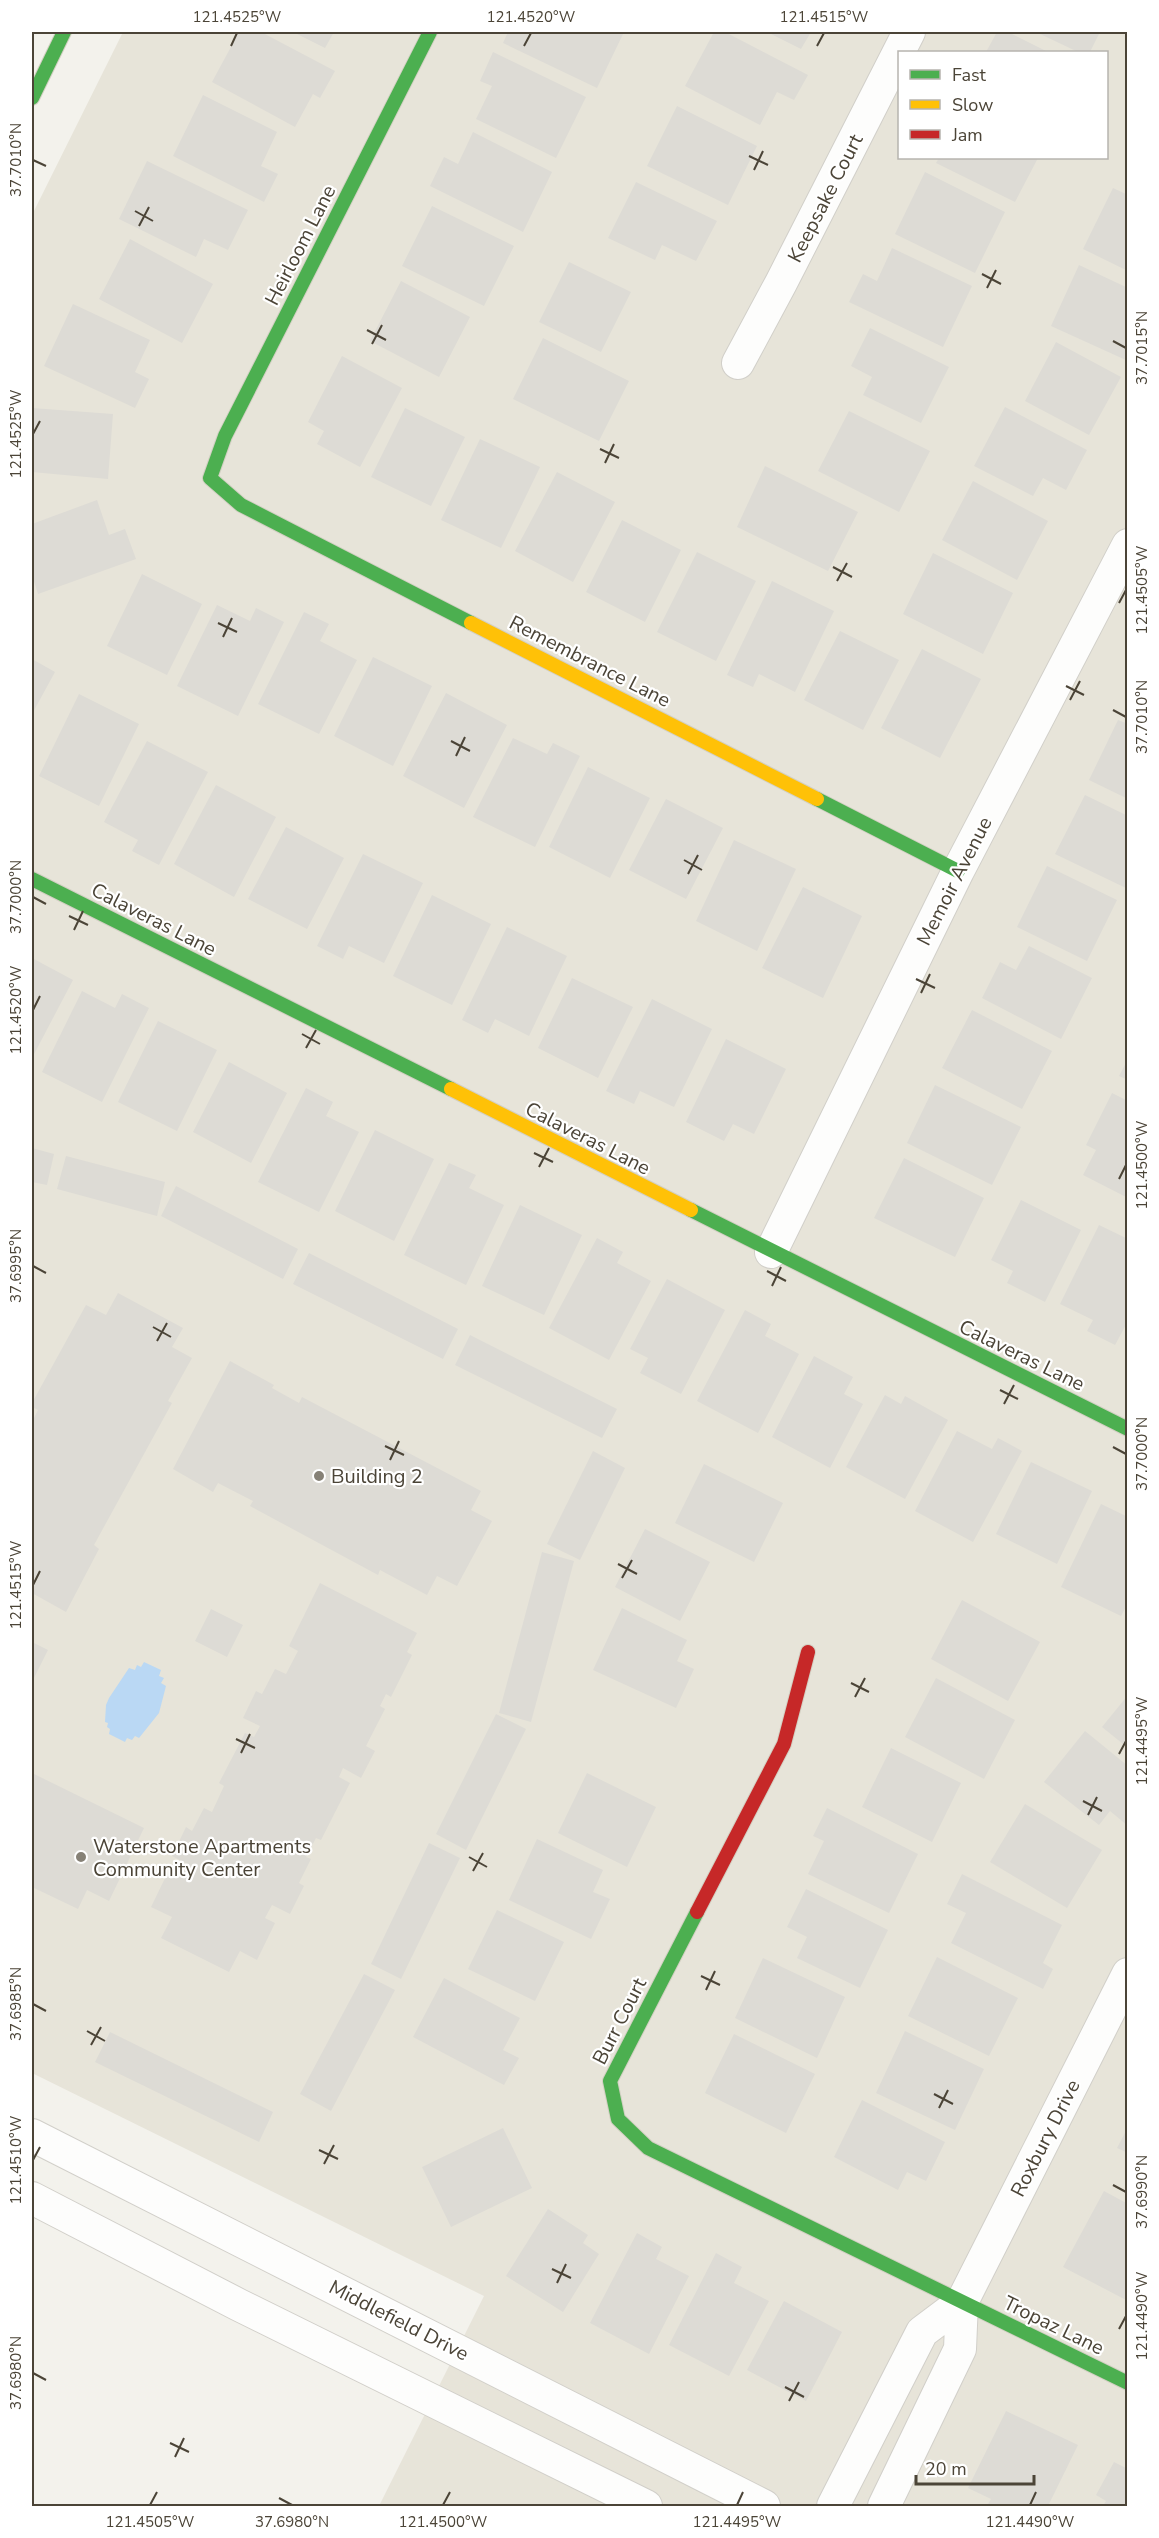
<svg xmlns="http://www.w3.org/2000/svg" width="1159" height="2538" viewBox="0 0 1159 2538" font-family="'Nunito Sans',sans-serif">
<rect width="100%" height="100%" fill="#f3f2ec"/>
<path fill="#e7e4d9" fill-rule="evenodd" d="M123 32H1127V2506H379L484 2296 32 2073V215ZM900 52H1106V158H900Z"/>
<path fill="#bad8f4" d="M144 1662 161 1670 159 1676 164 1678 161 1683 166 1686 159 1713 139 1738 135 1736 132 1740 127 1738 125 1742 109 1734 110 1729 107 1727 108 1723 105 1722 106 1705 109 1698 129 1668 135 1670 137 1665 141 1667Z"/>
<path fill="#dddbd5" d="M239 32H261L335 71 320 98 313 94 295 127 212 82Z
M293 32H334L325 48Z
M508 32H624L597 88 503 43Z
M714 32H725L808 75 794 100 777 92 760 125 685 86Z
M767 32H811L801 49Z
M997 32H1008L1048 52H986Z
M1036 32H1100L1090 52H1078Z
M493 52 586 97 556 158 476 119 492 86 480 81Z
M203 95 277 132 261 166 278 174 264 202 173 156Z
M677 106 757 146 728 205 647 166Z
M473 132 552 172 523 232 430 186 444 157 458 164Z
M939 158H1038L1015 202 936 163Z
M147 161 248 210 228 250 204 239 196 257 119 219Z
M925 172 1005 212 975 273 895 234Z
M636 182 717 221 696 261 662 245 655 260 608 238Z
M1113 188 1128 195V271L1083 249Z
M432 206 514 246 484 306 402 266Z
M130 239 213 284 182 343 99 299Z
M892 248 972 286 943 347 849 302 863 274 877 281Z
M569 262 631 292 601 352 539 322Z
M1079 265 1128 288V361L1051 326Z
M401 281 470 317 439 377 370 341Z
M73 304 150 340 135 372 149 379 135 408 44 366Z
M870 328 949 367 921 423 863 395 872 377 851 366Z
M543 338 629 381 599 441 513 399Z
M1056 342 1121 377 1089 435 1025 401Z
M342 356 402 388 360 467 317 444 324 431 308 422Z
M1005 407 1087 450 1066 490 1043 478 1033 496 974 466Z
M32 408 113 414 108 479 32 472Z
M405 408 465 437 431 506 371 477Z
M849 411 930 451 899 512 818 471Z
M480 439 540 467 501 548 441 520Z
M765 466 858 512 828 571 737 527Z
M557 472 615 502 573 582 515 551Z
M973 481 1048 521 1017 580 942 540Z
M97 500 109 535 125 529 136 559 38 594 32 575V524Z
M622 520 681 550 645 622 586 592Z
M697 552 756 581 716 661 657 632Z
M933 553 1013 593 983 654 903 614Z
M142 574 202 604 167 675 107 646Z
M772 581 834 611 795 692 759 674 753 687 727 675Z
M217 605 250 621 256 608 284 622 238 716 177 686Z
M304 612 329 624 320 641 357 660 319 734 258 704Z
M840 631 899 660 863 730 804 700Z
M922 649 981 679 940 758 881 728Z
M373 657 432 686 393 766 334 736Z
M32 659 55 672 32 714Z
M446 693 507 725 464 808 403 776Z
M79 694 139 724 99 806 39 776Z
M1118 720 1128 724V799L1089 780Z
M513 738 547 754 553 743 580 756 535 847 473 817Z
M147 741 208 772 159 865 132 851 138 840 104 822Z
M588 767 650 798 610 878 549 847Z
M216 785 276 817 234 897 174 864Z
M1085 795 1128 816V889L1055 854Z
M666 799 723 828 686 899 629 870Z
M286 827 344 858 307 929 248 899Z
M734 840 796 869 757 951 696 921Z
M363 854 423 883 384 963 349 946 343 959 317 946Z
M1047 866 1117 900 1087 961 1017 927Z
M803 887 862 916 823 998 762 968Z
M432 895 491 924 452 1005 393 976Z
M507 927 567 956 529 1036 495 1019 488 1033 462 1020Z
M1029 946 1092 978 1061 1039 982 998 1000 962 1016 970Z
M32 958 73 980 32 1058Z
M572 978 633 1007 598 1078 538 1048Z
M82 991 115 1008 122 994 149 1008 102 1102 42 1072Z
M652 999 712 1029 674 1107 640 1091 634 1104 606 1091Z
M972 1010 1052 1051 1022 1109 942 1068Z
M158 1021 217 1050 177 1131 118 1102Z
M726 1039 786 1069 754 1134 733 1124 724 1141 686 1122Z
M1128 1059V1080L1119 1076Z
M229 1062 287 1093 251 1163 193 1132Z
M935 1085 1021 1127 992 1185 907 1143Z
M306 1088 333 1102 326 1116 359 1132 319 1212 258 1182Z
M1112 1093 1128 1101V1198L1083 1175 1096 1150 1086 1145Z
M375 1130 434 1159 394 1241 335 1211Z
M32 1148 54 1154 47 1185 32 1182Z
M66 1156 165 1182 157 1216 57 1189Z
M904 1158 984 1198 955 1257 874 1218Z
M449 1163 476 1175 469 1188 504 1205 466 1285 404 1255Z
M176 1186 298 1249 283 1279 161 1216Z
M1021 1200 1081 1230 1045 1302 1007 1283 1013 1271 991 1260Z
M520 1205 582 1235 544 1315 482 1286Z
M1099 1225 1128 1239V1321L1115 1345 1087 1331 1093 1320 1060 1304Z
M597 1238 623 1252 617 1263 651 1281 609 1360 549 1328Z
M309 1253 458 1329 443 1359 293 1284Z
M667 1279 725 1310 681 1394 640 1373 648 1358 630 1349Z
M118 1293 183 1328 172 1347 192 1358 168 1401 172 1403 94 1545 99 1549 66 1612 32 1593V1422L38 1410 32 1407V1403L86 1305 106 1315Z
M745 1310 771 1324 765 1336 799 1354 758 1433 697 1401Z
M470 1335 617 1409 602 1438 455 1365Z
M814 1356 853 1377 844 1394 863 1404 830 1468 772 1437Z
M230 1361 274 1385 272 1388 299 1403 302 1397 481 1491 471 1510 492 1521 457 1586 437 1576 427 1595 380 1570 378 1575 250 1506 253 1501 218 1483 213 1492 173 1469Z
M885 1395 901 1404 905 1396 948 1420 905 1499 846 1467Z
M957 1431 992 1449 998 1438 1022 1451 973 1542 915 1511Z
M593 1451 625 1468 580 1560 547 1544Z
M1031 1462 1092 1491 1057 1564 996 1534Z
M704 1464 783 1503 754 1562 675 1523Z
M1101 1504 1128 1517V1603L1121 1616 1061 1587Z
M645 1529 710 1562 680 1621 615 1587Z
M542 1552 574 1561 531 1722 499 1713Z
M320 1583 417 1633 407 1652 412 1655 391 1697 386 1694 380 1706 385 1709 366 1746 375 1751 361 1778 343 1768 339 1777 350 1783 321 1840 316 1838 306 1857 311 1859 299 1883 304 1886 290 1914 272 1905 265 1918 275 1923 257 1960 240 1951 229 1972 161 1938 172 1917 151 1907 171 1866 184 1872 188 1864 172 1856 186 1827 192 1831 204 1808 212 1812 224 1786 219 1783 245 1733 254 1737 260 1726 243 1718 256 1691 262 1694 275 1669 286 1674 298 1651 289 1646Z
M962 1600 1040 1642 1008 1701 931 1659Z
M622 1608 687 1640 677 1661 694 1669 676 1708 593 1670Z
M211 1609 243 1625 227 1657 195 1641Z
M32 1642 48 1650 32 1682Z
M936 1678 1015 1720 984 1779 905 1737Z
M1128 1695V1748L1102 1727Z
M496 1714 526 1729 466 1850 436 1834Z
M1085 1731 1128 1766V1826L1110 1811 1099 1825 1044 1782Z
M891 1748 961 1783 932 1842 862 1807Z
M32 1773 144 1828 109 1901 87 1890 78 1909 32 1887Z
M587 1773 656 1807 627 1867 558 1833Z
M1025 1804 1102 1850 1067 1908 990 1862Z
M827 1808 918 1854 889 1913 808 1874 824 1841 813 1836Z
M537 1839 603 1870 593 1892 610 1899 591 1939 509 1900Z
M429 1843 460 1858 401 1979 371 1964Z
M962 1874 1062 1925 1043 1963 1053 1969 1043 1989 951 1943 966 1913 947 1904Z
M806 1889 888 1930 860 1988 797 1958 807 1937 787 1927Z
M497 1910 564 1942 535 2001 468 1969Z
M937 1957 1018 1998 989 2056 908 2016Z
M763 1958 845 1997 817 2058 735 2018Z
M364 1974 395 1990 331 2111 300 2094Z
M444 1978 520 2018 503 2050 519 2058 504 2085 413 2037Z
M905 2031 984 2069 955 2130 876 2093Z
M110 2032 273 2112 259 2142 95 2062Z
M734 2034 815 2074 786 2133 705 2093Z
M862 2100 945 2142 926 2181 907 2172 898 2190 834 2157Z
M1128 2127V2153L1117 2148Z
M503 2128 532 2188 451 2227 422 2167Z
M1104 2191 1128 2204V2301L1063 2267Z
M548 2209 588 2235 583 2243 599 2254 563 2312 506 2276Z
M637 2233 662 2247 656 2259 689 2276 649 2354 590 2323Z
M716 2253 742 2267 734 2283 769 2301 729 2376 669 2345Z
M784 2301 842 2332 806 2401 747 2370Z
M1006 2411 1078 2445 1048 2506H987L991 2499 968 2488Z
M1114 2462 1128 2469V2506H1103L1106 2501 1096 2495Z"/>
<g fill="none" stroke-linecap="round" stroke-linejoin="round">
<defs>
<path id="street" d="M738 363 781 283 909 32
M771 1252 958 871 1128 545
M32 2135 764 2506
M32 2198 239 2305 646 2506
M833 2506 922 2332 962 2302
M884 2506 960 2349 962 2302 1128 1974"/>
<path id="fast" d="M430 32 225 436 210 478 241 505 471 623
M32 98 64 32
M817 799 958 871
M32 879 451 1089
M691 1210 1128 1429
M697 1912 610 2081 618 2119 648 2148 1128 2383"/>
<path id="slow" d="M471 623 817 799
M451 1089 691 1210"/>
<path id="jam" d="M697 1912 784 1744 808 1652"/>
</defs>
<use href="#street" stroke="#d1cfc9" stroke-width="34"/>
<use href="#fast" stroke="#d3d0c3" stroke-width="16"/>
<use href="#slow" stroke="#d3d0c3" stroke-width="16"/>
<use href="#jam" stroke="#d3d0c3" stroke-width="16"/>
<use href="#street" stroke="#fdfdfc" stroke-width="32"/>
<use href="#fast" stroke="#4caf50" stroke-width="14"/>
<use href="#slow" stroke="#ffc107" stroke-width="14"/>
<use href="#jam" stroke="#c62828" stroke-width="14"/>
</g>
<path fill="none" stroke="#4b4437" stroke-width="2" d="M231 46 237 33M524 46 531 33M817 46 824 33M749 156 768 165M33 160 46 166M754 170 763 151M135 211 153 221M139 226 149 207M982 274 1001 284M987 288 996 270M367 330 386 340M1113 341 1126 348M372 344 382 325M33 434 40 421M600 449 619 458M605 463 614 444M833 567 852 577M837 581 847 563M1119 603 1126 590M218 623 237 632M223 637 232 618M1066 686 1084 695M1070 700 1080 681M1113 710 1126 717M451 741 470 751M456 756 465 737M684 860 702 870M688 874 698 855M33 897 46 904M69 916 88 925M74 930 83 911M916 979 935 988M921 993 930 974M33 1010 40 996M302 1034 320 1044M306 1048 316 1030M534 1153 553 1162M539 1167 549 1148M1119 1179 1126 1165M33 1266 46 1273M767 1271 786 1281M772 1286 781 1267M153 1327 171 1337M157 1341 167 1323M1000 1390 1018 1399M1004 1404 1014 1385M385 1446 404 1455M1113 1447 1126 1454M390 1460 399 1441M618 1564 637 1574M622 1578 632 1560M33 1585 40 1571M851 1683 869 1692M855 1697 865 1678M236 1739 255 1748M241 1753 250 1734M1119 1754 1126 1741M1083 1801 1102 1811M1088 1815 1097 1797M469 1857 487 1867M473 1871 483 1853M701 1976 720 1985M706 1990 715 1971M33 2004 46 2011M87 2031 105 2041M91 2045 101 2027M934 2094 953 2104M939 2108 948 2090M319 2150 338 2159M33 2160 40 2147M324 2164 334 2145M1113 2185 1126 2192M552 2269 571 2278M557 2283 566 2264M1119 2329 1126 2316M33 2373 46 2380M785 2387 804 2397M789 2401 799 2382M170 2443 189 2452M175 2457 184 2438M279 2498 292 2505M150 2505 157 2492M443 2505 450 2492M737 2505 743 2492M1030 2505 1036 2492"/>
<g fill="#868176" stroke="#fff" stroke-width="2">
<circle cx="319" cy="1476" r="6"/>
<circle cx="81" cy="1857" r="6"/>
</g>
<g text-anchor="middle" stroke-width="4.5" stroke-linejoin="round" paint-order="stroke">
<g font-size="20" fill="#4b4437" stroke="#fff">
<text transform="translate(825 198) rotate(-63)" y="7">Keepsake Court</text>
<text transform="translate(300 245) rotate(-63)" y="7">Heirloom Lane</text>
<text transform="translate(590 661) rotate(27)" y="7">Remembrance Lane</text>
<text transform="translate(954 881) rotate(-63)" y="7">Memoir Avenue</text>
<text transform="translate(154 919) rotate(27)" y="7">Calaveras Lane</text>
<text transform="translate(588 1138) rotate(27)" y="7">Calaveras Lane</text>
<text transform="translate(1022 1355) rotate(26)" y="7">Calaveras Lane</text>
<text transform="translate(619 2021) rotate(-63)" y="7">Burr Court</text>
<text transform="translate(1045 2138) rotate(-63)" y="7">Roxbury Drive</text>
<text transform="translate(399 2320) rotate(27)" y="7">Middlefield Drive</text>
<text transform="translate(1054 2325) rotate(26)" y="7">Tropaz Lane</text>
</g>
<g font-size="20" fill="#4b4437" stroke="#fff" text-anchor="start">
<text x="331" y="1483">Building 2</text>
<text x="93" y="1853">Waterstone Apartments<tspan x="93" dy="23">Community Center</tspan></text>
</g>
</g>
<rect width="1159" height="2538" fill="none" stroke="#ffffff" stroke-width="66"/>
<rect x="898" y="51" width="210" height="108" fill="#ffffff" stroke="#b7b4af" stroke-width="1.5"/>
<rect x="910" y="70" width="30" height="9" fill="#4caf50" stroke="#b7b4af" stroke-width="1.5"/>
<text x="952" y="81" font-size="18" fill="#4b4437">Fast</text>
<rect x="910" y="100" width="30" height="9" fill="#ffc107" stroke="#b7b4af" stroke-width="1.5"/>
<text x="952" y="111" font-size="18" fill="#4b4437">Slow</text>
<rect x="910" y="130" width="30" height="9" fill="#c62828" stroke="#b7b4af" stroke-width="1.5"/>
<text x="952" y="141" font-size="18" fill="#4b4437">Jam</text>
<path d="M916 2475v9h118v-9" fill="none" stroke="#4b4437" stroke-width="3"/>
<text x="925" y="2475" font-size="18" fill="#4b4437" stroke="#ffffff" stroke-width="4.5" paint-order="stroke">20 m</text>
<rect x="33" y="33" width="1093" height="2472" fill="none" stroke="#4b4437" stroke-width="2"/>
<g font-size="15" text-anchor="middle" fill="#4b4437">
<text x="237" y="22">121.4525°W</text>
<text x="531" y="22">121.4520°W</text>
<text x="824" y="22">121.4515°W</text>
<text transform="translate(16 160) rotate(-90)" y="5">37.7010°N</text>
<text transform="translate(1142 348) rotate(-90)" y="5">37.7015°N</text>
<text transform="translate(16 434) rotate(-90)" y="5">121.4525°W</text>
<text transform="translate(1142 590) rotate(-90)" y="5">121.4505°W</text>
<text transform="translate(1142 717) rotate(-90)" y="5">37.7010°N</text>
<text transform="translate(16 897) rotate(-90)" y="5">37.7000°N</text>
<text transform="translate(16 1010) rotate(-90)" y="5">121.4520°W</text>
<text transform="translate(1142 1165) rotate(-90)" y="5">121.4500°W</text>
<text transform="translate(16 1266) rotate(-90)" y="5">37.6995°N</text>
<text transform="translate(1142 1454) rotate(-90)" y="5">37.7000°N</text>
<text transform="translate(16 1585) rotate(-90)" y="5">121.4515°W</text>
<text transform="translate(1142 1741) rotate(-90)" y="5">121.4495°W</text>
<text transform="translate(16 2004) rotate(-90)" y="5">37.6985°N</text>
<text transform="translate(16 2160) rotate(-90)" y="5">121.4510°W</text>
<text transform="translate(1142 2192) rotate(-90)" y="5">37.6990°N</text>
<text transform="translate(1142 2316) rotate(-90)" y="5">121.4490°W</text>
<text transform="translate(16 2373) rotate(-90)" y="5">37.6980°N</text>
<text x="150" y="2527">121.4505°W</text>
<text x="292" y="2527">37.6980°N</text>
<text x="443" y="2527">121.4500°W</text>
<text x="737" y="2527">121.4495°W</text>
<text x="1030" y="2527">121.4490°W</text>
</g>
</svg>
